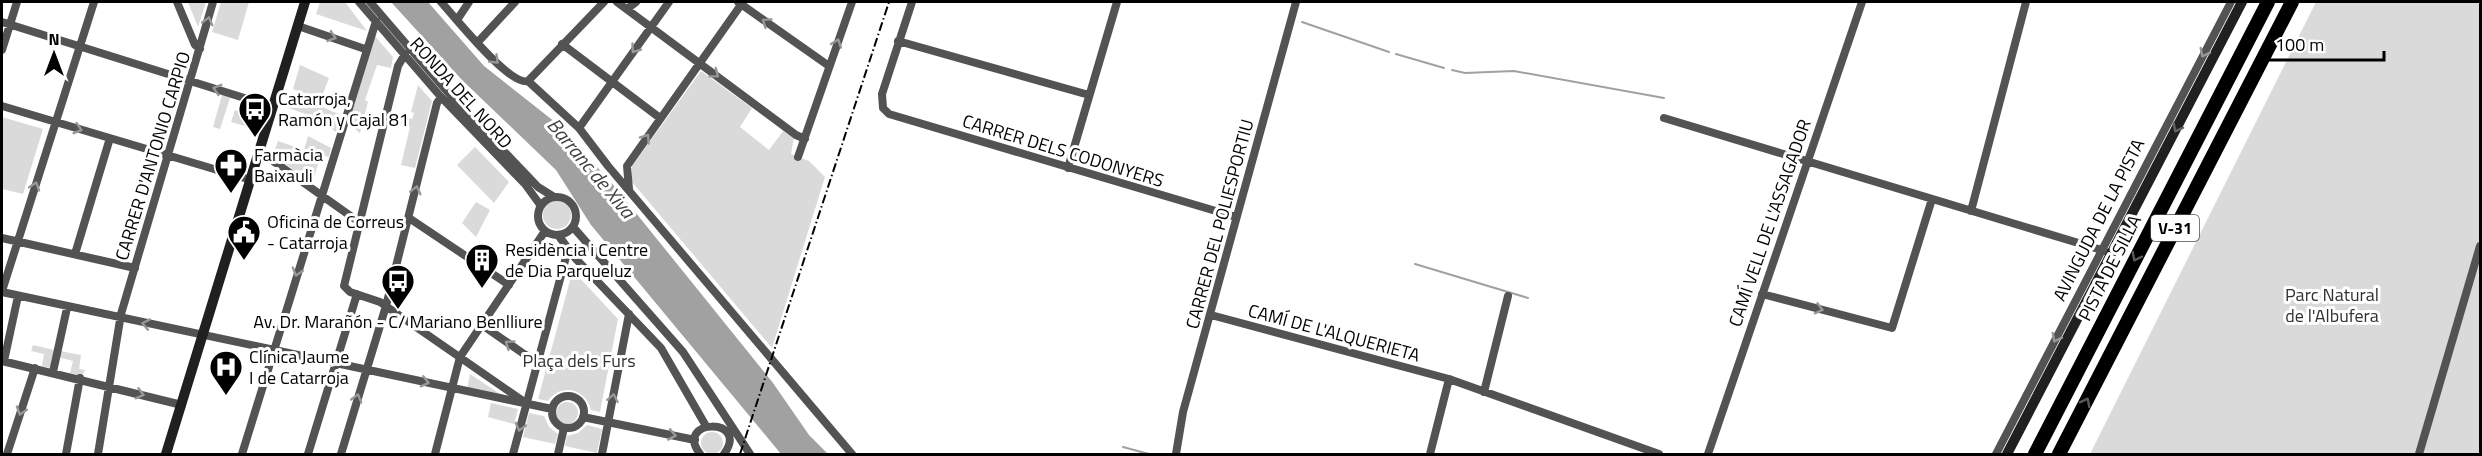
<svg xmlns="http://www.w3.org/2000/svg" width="2482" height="456" viewBox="0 0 2482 456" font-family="'Titillium Web',sans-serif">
<rect width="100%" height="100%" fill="#fff"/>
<path fill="#dadada" d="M188 2H206L198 27Z
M221 2H249L238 40 212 32Z
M320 2H345L367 31 316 14Z
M2316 2H2480V454H2090Z
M374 35 393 57 391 68 377 65 365 100 368 102 360 133 347 123Z
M300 65 329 78 321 99 293 89Z
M701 71 752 108 740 127 769 150 783 131 794 138 791 154 809 161 825 177 772 348 632 182V166Z
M418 85 432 101 415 168 401 165 410 127 390 121 391 114 412 119 414 113 411 112Z
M292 94 341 115 336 132 314 117 288 108Z
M222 95 230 98 220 129 213 127Z
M235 110 255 116 252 128 231 122Z
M2 117 43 129 23 194 2 189Z
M308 136 331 148 329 157 321 155 312 183 273 155 278 141 304 150Z
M475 147 509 182 494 203 457 165Z
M543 215a14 14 0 1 1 28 0a14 14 0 1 1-28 0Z
M476 202 490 210 476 237 462 223Z
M572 273 576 274 618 319 600 412 591 410C586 388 560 383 548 401L538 399Z
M33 345 54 350 51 368 42 366 44 354 31 351Z
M60 351 81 355 79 369 85 370 82 376 70 373 73 361 58 357Z
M470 374 503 396 467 389Z
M556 413a11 11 0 1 1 22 0a11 11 0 1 1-22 0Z
M491 403 518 409 514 424 488 417Z
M529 413 544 416 549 427 558 434 555 444 523 437Z
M587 425 602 429 597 453 565 446 567 436 578 433Z
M701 443a11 11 0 1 1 22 0a11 11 0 1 1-22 0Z"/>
<path fill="#a1a1a1" d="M391 2H428L484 66 560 126 615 187 773 383 809 435 828 454H781L591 225 556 170 462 80Z"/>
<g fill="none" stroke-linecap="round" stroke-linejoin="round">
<path stroke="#a1a1a1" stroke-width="2" d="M1302 22 1389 52
M1396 54 1444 68
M1452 70 1465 73 1514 71 1664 98
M1415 264 1528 298
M1123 447 1149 454"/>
<path stroke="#535353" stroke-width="8" d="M177 2 195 45 200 49
M359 2 441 97 525 184 541 206
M370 2 451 96 538 187 554 197
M441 2C454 16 510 87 528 81L579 128 608 166 852 454
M617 2 796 135 805 139
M738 2 829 66
M912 2 882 94 883 108 889 114 1236 217
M627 9 636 2
M457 20 469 2
M2 22 273 107
M298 26 365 49
M898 41 1089 95
M477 43 515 2
M562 44 660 118
M2 50 17 2
M405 54 398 66 344 286 350 292 380 302 523 401
M528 81 604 2
M2 106 251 180
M1664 118 2105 251
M579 128 669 2
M259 151 359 222
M798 157 852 2
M1068 168 1117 2
M629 189 627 166 743 2
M538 216a19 19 0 1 1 38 0a19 19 0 1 1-38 0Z
M1971 211 2026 2
M409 218 509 285
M573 227 683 352 750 454
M558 235 576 259 661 348 706 426
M2 238 135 268
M75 254 110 138
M2 291 94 2
M2 292 552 409
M1762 294 1892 328 1932 199
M1211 315 1449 379 1659 454
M482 325 524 354 538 361
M2 361 182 405
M4 361 18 296
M53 372 67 308
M1484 392 1508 296
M552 412a16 16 0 1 1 32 0a16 16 0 1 1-32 0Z
M583 417 695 440
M7 454 35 368
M66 454 80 378
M98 454 121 314 213 2
M242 454 376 21
M308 454 357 294
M341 454 386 306 437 103 441 97
M435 454 460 357 545 231
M513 454 566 257V249
M558 454 564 428
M602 454 629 314
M700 454C673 418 751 417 724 454
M1176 454 1183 412 1296 2
M1430 454 1449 379
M1708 454 1862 2
M1996 454 2231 2
M2419 454 2480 246"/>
<path stroke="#202020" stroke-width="10" d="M166 454 305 2
M2007 454 2242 2"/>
<path stroke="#000" stroke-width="14" d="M2035 454 2268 2
M2059 454 2292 2"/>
<path stroke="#000" stroke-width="2" stroke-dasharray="9 3 1.5 3" stroke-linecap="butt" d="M740 454 889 2"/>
</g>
<defs><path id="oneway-chevron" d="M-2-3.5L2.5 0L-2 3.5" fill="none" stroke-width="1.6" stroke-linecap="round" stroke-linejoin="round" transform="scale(1.5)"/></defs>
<g stroke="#989898">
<use href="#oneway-chevron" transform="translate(208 21) rotate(-75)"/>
<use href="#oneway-chevron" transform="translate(766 22) rotate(-145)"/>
<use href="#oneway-chevron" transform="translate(332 37) rotate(19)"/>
<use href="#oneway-chevron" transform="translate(837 43) rotate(-70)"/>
<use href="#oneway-chevron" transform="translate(635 49) rotate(126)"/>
<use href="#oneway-chevron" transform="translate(2204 53) rotate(117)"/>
<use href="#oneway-chevron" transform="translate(495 60) rotate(44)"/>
<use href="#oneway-chevron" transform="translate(715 74) rotate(37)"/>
<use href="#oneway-chevron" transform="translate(217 89) rotate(-163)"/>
<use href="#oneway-chevron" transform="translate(78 129) rotate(17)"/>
<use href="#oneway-chevron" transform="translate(646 138) rotate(-55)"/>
<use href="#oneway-chevron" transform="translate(35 186) rotate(-72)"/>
<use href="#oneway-chevron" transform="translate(416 190) rotate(-76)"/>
<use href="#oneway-chevron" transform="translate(297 272) rotate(107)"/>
<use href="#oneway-chevron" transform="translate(1819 309) rotate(15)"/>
<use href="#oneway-chevron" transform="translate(146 324) rotate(-169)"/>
<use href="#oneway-chevron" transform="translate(2056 338) rotate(117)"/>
<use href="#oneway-chevron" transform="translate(509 344) rotate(-145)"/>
<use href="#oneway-chevron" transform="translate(425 382) rotate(13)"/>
<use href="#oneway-chevron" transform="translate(140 394) rotate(15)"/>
<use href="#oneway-chevron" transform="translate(357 398) rotate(-74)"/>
<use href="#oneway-chevron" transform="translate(613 398) rotate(-79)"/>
<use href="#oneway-chevron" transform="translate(21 411) rotate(108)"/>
<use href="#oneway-chevron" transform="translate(520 427) rotate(105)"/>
<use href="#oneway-chevron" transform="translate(672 435) rotate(11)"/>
</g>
<use stroke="#636363" href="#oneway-chevron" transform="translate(2177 128) rotate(117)"/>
<g stroke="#595959">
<use href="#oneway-chevron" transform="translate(2136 257) rotate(117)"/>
<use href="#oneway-chevron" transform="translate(2086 402) rotate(-63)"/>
</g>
<defs>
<symbol id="bus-pin" viewBox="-11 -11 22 30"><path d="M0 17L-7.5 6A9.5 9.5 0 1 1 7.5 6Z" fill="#000" stroke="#fff"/><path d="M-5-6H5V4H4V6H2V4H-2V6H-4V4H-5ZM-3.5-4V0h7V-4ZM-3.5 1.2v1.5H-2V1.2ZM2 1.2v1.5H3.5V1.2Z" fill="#fff"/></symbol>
<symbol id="pharmacy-pin" viewBox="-11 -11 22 30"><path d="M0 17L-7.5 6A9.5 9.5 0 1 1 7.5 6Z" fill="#000" stroke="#fff"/><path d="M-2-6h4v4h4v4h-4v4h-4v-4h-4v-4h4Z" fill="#fff"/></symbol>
<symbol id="civic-pin" viewBox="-11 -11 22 30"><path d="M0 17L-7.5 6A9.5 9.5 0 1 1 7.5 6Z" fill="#000" stroke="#fff"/><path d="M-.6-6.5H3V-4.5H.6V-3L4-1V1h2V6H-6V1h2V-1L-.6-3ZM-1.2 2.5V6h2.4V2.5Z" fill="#fff"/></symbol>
<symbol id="building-pin" viewBox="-11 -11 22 30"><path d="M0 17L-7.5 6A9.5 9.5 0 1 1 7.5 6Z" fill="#000" stroke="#fff"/><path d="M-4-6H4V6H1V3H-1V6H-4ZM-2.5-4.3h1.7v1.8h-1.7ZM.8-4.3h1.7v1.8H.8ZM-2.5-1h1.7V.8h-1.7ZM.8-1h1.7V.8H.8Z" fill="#fff"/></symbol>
<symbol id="hospital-pin" viewBox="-11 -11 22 30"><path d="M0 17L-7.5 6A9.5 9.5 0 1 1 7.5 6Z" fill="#000" stroke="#fff"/><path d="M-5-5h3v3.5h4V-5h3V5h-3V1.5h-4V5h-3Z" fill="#fff"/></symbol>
</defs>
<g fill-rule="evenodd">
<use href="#bus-pin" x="236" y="90" width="38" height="52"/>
<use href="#pharmacy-pin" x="212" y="146" width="38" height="52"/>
<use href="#civic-pin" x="225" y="213" width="38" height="52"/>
<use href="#building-pin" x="463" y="241" width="38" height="52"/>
<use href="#bus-pin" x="379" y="262" width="38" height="52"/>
<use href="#hospital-pin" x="207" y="348" width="38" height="52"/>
</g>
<g text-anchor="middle" stroke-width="6" stroke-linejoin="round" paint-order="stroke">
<rect fill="#fff" stroke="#4c4c4c" stroke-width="1.5" x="2151" y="215" width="48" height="26" rx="4.5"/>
<g font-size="16" font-weight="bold" fill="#000">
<text x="2175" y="234">V-31</text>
</g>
<g font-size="18" fill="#000" stroke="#fff">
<text transform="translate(461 93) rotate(48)" y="6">RONDA DEL NORD</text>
<text transform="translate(1063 151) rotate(17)" y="6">CARRER DELS CODONYERS</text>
<text transform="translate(153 156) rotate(-73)" y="6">CARRER D'ANTONIO CARPIO</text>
<text transform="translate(2099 220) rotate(-63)" y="6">AVINGUDA DE LA PISTA</text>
<text transform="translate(1770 223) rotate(-71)" y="6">CAMÍ VELL DE L'ASSAGADOR</text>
<text transform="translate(1220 224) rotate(-75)" y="6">CARRER DEL POLIESPORTIU</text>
<text transform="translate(2110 268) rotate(-63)" y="6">PISTA DE SILLA</text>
<text transform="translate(1334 333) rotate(15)" y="6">CAMÍ DE L'ALQUERIETA</text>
</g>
<g font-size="18" fill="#000" stroke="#fff" text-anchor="start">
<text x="278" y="105">Catarroja,<tspan x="278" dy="21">Ramón y Cajal 81</tspan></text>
<text x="254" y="161">Farmàcia<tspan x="254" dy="21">Baixauli</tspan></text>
<text x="267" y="228">Oficina de Correus<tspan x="267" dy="21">- Catarroja</tspan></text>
<text x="505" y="256">Residència i Centre<tspan x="505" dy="21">de Dia Parqueluz</tspan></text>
<text x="398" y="328" text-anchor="middle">Av. Dr. Marañón - C/ Mariano Benlliure</text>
<text x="249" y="363">Clínica Jaume<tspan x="249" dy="21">I de Catarroja</tspan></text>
</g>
<g font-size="18" fill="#313131" stroke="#fff">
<text x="2332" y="301">Parc Natural<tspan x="2332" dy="21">de l'Albufera</tspan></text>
<text x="579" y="367">Plaça dels Furs</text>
</g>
<g font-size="20" font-style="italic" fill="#424242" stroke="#fff">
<text transform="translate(591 168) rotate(50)" y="7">Barranc de Xiva</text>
</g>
</g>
<rect width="2482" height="456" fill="none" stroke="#000000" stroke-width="6"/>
<g transform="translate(54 54)" stroke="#ffffff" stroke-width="4.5" paint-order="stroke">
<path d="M0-4.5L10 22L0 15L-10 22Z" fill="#000000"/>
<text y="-9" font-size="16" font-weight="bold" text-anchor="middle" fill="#000000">N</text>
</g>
<path d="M2266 51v9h118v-9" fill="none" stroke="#000000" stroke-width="3"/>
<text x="2275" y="51" font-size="18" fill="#000000" stroke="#ffffff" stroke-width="4.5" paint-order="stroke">100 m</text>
</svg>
